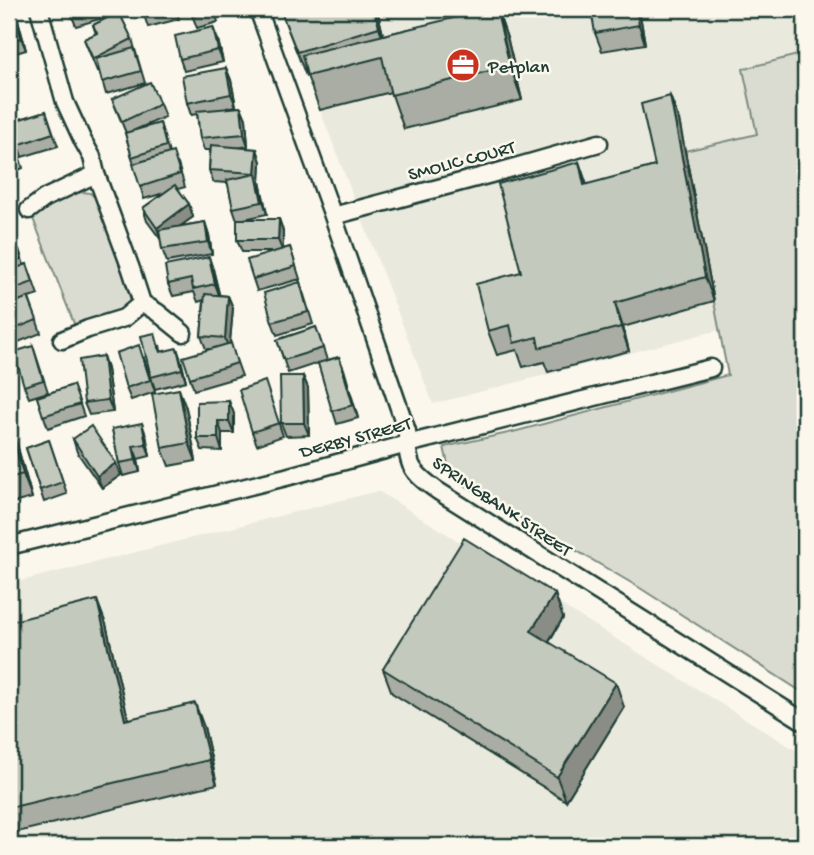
<svg xmlns="http://www.w3.org/2000/svg" width="814" height="855" viewBox="0 0 814 855" font-family="'Gochi Hand',sans-serif">
<rect width="100%" height="100%" fill="#fbf7ec"/>
<filter id="ink" filterUnits="userSpaceOnUse"><feTurbulence type="fractalNoise" baseFrequency=".0143" numOctaves="2"/><feDisplacementMap in="SourceGraphic" scale="14" xChannelSelector="R" yChannelSelector="G"/><feConvolveMatrix kernelMatrix="1 2 1 2 8 2 1 2 1" color-interpolation-filters="sRGB"/></filter>
<g filter="url(#ink)">
<path fill="#eae9de" d="M280 9H805V53L743 69 757 134 685 151 719 330 433 404 320 110 314 89 306 76Z
M378 491 805 756V846H9V584Z"/>
<path fill="#dbdcd1" stroke="#7d8c82" stroke-width="2" d="M805 53V694L640 588 451 477 444 447 513 432 728 375 685 151 757 134 743 69Z
M83 192 90 193 97 199 132 295C125 320 96 321 75 326L32 216 72 194Z"/>
<g fill="none" stroke-linecap="round" stroke-linejoin="round">
<defs>
<path id="minor" d="M39 9 65 102 83 141 92 157 96 174 131 269 142 303 157 312 183 333
M258 9 333 216 407 431C407 466 410 471 438 491L805 722
M29 210 45 198 96 174
M333 216 491 174 599 143
M62 340 88 329 124 318 142 303
M9 546 286 477 407 444 711 368"/>
</defs>
<use href="#minor" stroke="#1f3d34" stroke-width="21"/>
<use href="#minor" stroke="#fbf7ec" stroke-width="16"/>
</g>
<path fill="#a9ada3" stroke="#1f3d34" stroke-width="2" d="M9 9H14L18 20 26 50 9 55Z
M69 9H131L119 13 132 39 145 83 106 94 99 70 97 71 84 39 96 34 93 25 116 14 76 26Z
M142 9H176L179 19 148 27Z
M190 9H214L218 22 197 28Z
M280 9H377L383 35 497 9 508 41 522 100 404 129 391 92 320 110 307 76H306Z
M639 9 645 44 602 51 595 33Z
M218 40 223 62 184 71 180 59Z
M226 68 231 80 236 106 226 108 241 107 246 119 248 146 237 148 257 149 261 162 260 182 267 214 244 219H279L283 231V249L290 247 300 279 257 291 253 279 273 252H242L237 240V220L233 208 228 183 213 182 209 170 210 150H204L200 138 197 114 191 115 187 103Z
M670 96 679 120 714 301 623 327 629 351 548 372 544 362 523 367 517 350 497 355 488 331 521 272 579 162 587 185 655 166Z
M112 99 160 104 165 117 135 130 160 123 169 153 178 164 185 187 178 189 189 204 193 217 180 226 205 222 209 235 212 254 167 262 162 249 161 240 147 221 143 208 164 193 144 199 125 133H126Z
M46 111 58 146 22 157 11 122Z
M9 135 17 149 23 168 9 175Z
M9 239 19 249 24 265 27 264 38 295 29 298 41 333 16 343 13 335 9 336Z
M213 269 219 295 228 296 233 308 230 343 242 376 194 390 190 378 210 349H206L201 336 204 300 198 302 194 292 173 296 168 284Z
M300 282 313 324 277 335 272 322Z
M316 327 327 360 339 357 358 418 337 424 318 363 288 373 277 340Z
M160 345 161 351 181 360 186 381 155 389 151 377Z
M33 346 48 392 29 398 24 386Z
M103 356 107 369 113 412 89 415 84 403Z
M144 358 155 392 131 400 126 388Z
M303 376 308 388 309 435 286 436 281 423Z
M73 385 84 416 48 428 37 397Z
M269 394 283 436 257 445 252 432Z
M229 401 234 414V433H222V451L202 450 197 438Z
M186 408 196 461 169 466 162 448Z
M9 416 32 498 9 504Z
M112 429 146 435 150 456 138 459 140 472 123 476 119 463Z
M73 439 121 475 102 488 77 452Z
M49 440 67 494 44 502 26 448Z
M555 594 563 618 549 642 624 707 566 801 392 693 383 669Z
M9 622 106 624 128 719 204 727 217 784 9 834Z"/>
<path fill="#898d85" stroke="#1f3d34" stroke-width="2" d="M14 9 18 20 26 50 21 38Z
M374 9H377L387 51 379 27Z
M497 9 508 41 522 100 510 66Z
M636 9H639L645 44 639 25Z
M213 27 218 40 223 62 218 50Z
M226 68 231 80 236 106 231 94Z
M670 96 679 120 714 301 705 277Z
M241 107 246 119 248 146 244 134Z
M257 149 261 162 260 182 267 214 255 173Z
M579 162 587 186 584 185Z
M189 204 193 217 161 240 157 228Z
M279 219 283 231V252L278 240Z
M205 222 209 235 212 254 208 242Z
M209 257 213 269 220 297 215 284Z
M228 296 233 308 229 351 225 338Z
M615 303 623 327 629 351 621 327Z
M177 348 181 360 186 381 182 369Z
M103 356 107 369 113 412 108 400Z
M339 357 344 369 358 418 353 405Z
M303 376 308 388 309 435 304 423Z
M179 389 186 408 196 461 189 443Z
M229 401 234 414V433L229 421Z
M9 416 32 498 23 474 9 424Z
M218 421 222 433V451L218 438Z
M142 423 146 435 150 456 146 444Z
M133 446 138 459 140 472 136 460Z
M116 463 121 475 102 488 97 476Z
M555 594 563 618 540 655 531 631Z
M97 600 106 624 134 744 125 720Z
M616 683 624 707 566 801 557 777Z
M195 703 204 727 217 784 209 760Z"/>
<path fill="#c4c9be" stroke="#1f3d34" stroke-width="2" d="M9 9H14L21 38 9 41Z
M142 9H166L144 15Z
M190 9H214L192 16Z
M280 9H374L379 27 297 52Z
M490 9H496L510 66 391 95 382 57 307 76 302 55Z
M591 9H636L639 25 595 33Z
M119 12 132 39 93 59 84 39 97 33 93 25Z
M213 27 218 50 180 59 175 36Z
M134 48 141 71 102 82 96 59Z
M226 68 231 94 187 103 182 76Z
M150 82 160 104 122 122 112 99Z
M670 96 705 277 615 303 621 327 539 348 537 337 514 343 510 325 488 331 476 284 521 272 498 184 579 162 584 185 655 166 641 104Z
M241 107 244 134 200 138 197 111Z
M46 111 53 133 18 145 11 122Z
M160 123 166 146 132 157 125 133Z
M9 135 17 149 9 154Z
M211 145 257 149 255 173 209 170Z
M173 152 180 174 140 187 133 164Z
M256 174 262 202 233 208 227 180Z
M175 185 189 204 157 228 143 208Z
M237 219H279L278 240H237Z
M205 222 208 242 162 249 159 230Z
M15 237 21 259 9 263V239Z
M290 247 296 266 253 279 247 260Z
M209 257 215 284 193 289 191 279 168 284 165 266Z
M27 264 33 282 9 291V271Z
M300 282 308 312 272 322 264 293Z
M205 294 228 296 225 338 201 336Z
M28 297 37 320 12 330 9 322V305Z
M316 327 323 348 284 360 277 340Z
M155 333 160 352 177 348 182 369 151 377 141 336Z
M231 343 237 363 190 378 183 357Z
M139 345 150 380 126 388 116 353Z
M33 346 43 380 24 386 14 352Z
M103 356 108 400 84 403 79 360Z
M339 357 353 405 332 411 318 363Z
M280 376H303L304 423H281Z
M265 381 279 423 252 432 239 390Z
M73 385 80 404 43 416 37 397Z
M179 389 189 443 162 448 152 394Z
M229 401V421H218V438H197V402Z
M142 423 146 444 133 446 136 460 119 463 112 429Z
M9 424 23 474 9 478Z
M91 426 116 463 97 476 73 439Z
M49 440 63 482 40 490 26 448Z
M464 538 555 594 531 631 616 683 557 777 383 669Z
M97 600 125 720 195 703 209 760 9 808V622Z"/>
</g>
<defs>
<symbol id="office-disc" viewBox="-11 -11 22 22"><circle r="9.5" fill="#c8321e" stroke="#fbf7ec"/><path d="M-6-3h4V-5.5h4V-3h4V5H-6ZM-1-4.5V-3h2v-1.5ZM-6 0V1H6V0Z" fill="#fff"/></symbol>
</defs>
<g fill-rule="evenodd">
<use href="#office-disc" x="444" y="46" width="38" height="38"/>
</g>
<g text-anchor="middle" stroke-width="5" stroke-linejoin="round" paint-order="stroke">
<g font-size="19" fill="#1f3d34" stroke="#fbf7ec" text-anchor="start">
<text x="488" y="72">Petplan</text>
</g>
<g font-size="19" fill="#1f3d34" stroke="#fbf7ec">
<text transform="translate(461 159) rotate(-15)" y="7">SMOLIC COURT</text>
<text transform="translate(355 436) rotate(-15)" y="7">DERBY STREET</text>
<text transform="translate(503 505) rotate(34)" y="7">SPRINGBANK STREET</text>
</g>
</g>
<rect width="814" height="855" fill="none" stroke="#fbf7ec" stroke-width="35"/>
<rect x="18" y="18" width="779" height="820" fill="none" stroke="#1f3d34" stroke-width="2.5" filter="url(#ink)"/>
</svg>
